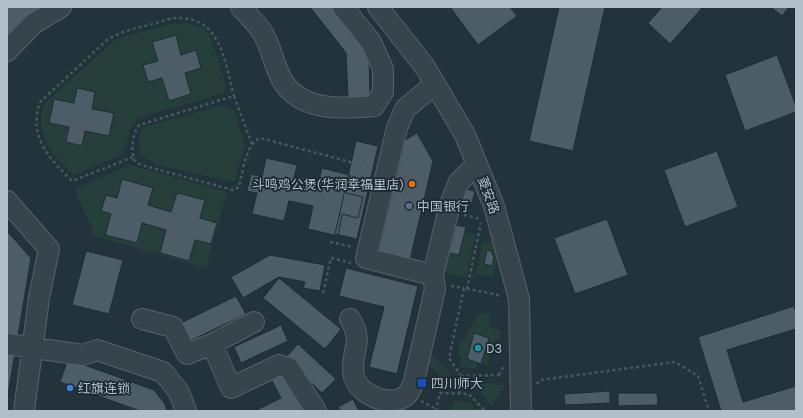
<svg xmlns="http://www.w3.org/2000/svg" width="803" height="418" viewBox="0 0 803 418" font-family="Karla,'Noto Sans SC',sans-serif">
<rect width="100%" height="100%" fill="#23333c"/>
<path fill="#263f3b" d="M185 23 201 27 209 33 226 84 224 92 220 94 138 118 131 129 123 154 74 175C51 154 35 137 44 104L116 39 171 24Z
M220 106 228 107 234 110 245 146 234 182 156 165 141 155C139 145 137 136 143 127Z
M130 165 227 192 206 268 95 236 76 193 77 188Z
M452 229 472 233 475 236 466 277 442 273Z
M493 241 498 255 493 277 476 274 482 243Z
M490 313 489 327 501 331 499 340 494 339 488 365 478 363 475 369 460 366 462 358 458 356V349L478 314Z
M429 351 448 371 452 386 421 358Z
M470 381 505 386 492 406Z
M455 401 471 403 476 411H450Z"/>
<path fill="#4c5d67" stroke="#1e2b33" d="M7 7H50L7 35Z
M310 7H337L362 39 369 57 370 97 348 98 346 53Z
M450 7H510L517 16 478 45Z
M559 7H605L573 151 529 141Z
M662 7H701L702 8 670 44 648 23Z
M771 7H789L782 16Z
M176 35 181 55 196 50 201 68 185 73 191 94 169 101 162 78 148 82 143 65 158 61 152 42Z
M777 55 796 106V112L745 131 725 75Z
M77 88 95 92 92 109 114 113 109 136 85 131 82 146 66 142 69 127 49 123 54 99 74 103Z
M417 133 433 161 410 260 378 253 405 140Z
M356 141 378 146 357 239 335 234Z
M717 151 738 207 685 227 664 170Z
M266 158 297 165 293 183 317 188 322 168 350 175 346 193 363 197 358 218 342 214 338 236 308 229 313 206 289 201 284 221 252 214 257 193 247 191 251 174 262 177Z
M122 179 153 188 148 205 171 212 177 193 205 200 200 218 217 223 211 244 195 240 189 261 160 253 166 230 142 223 137 243 105 235 111 214 101 211 106 195 117 198Z
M465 189 475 191 472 203 462 200Z
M607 219 628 275 575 294 554 238Z
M456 225 466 227 459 255 449 253Z
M7 231 31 258 7 401Z
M487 250 491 251 494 258 492 266 484 264Z
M86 251 123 260 109 314 72 305Z
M270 255 325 265 320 291 303 288 305 282 279 277 243 298 231 277Z
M346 268 418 286 397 374 369 367 384 307 339 296Z
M279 278 341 329 325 349 263 298Z
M236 296 246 314 190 341 181 323Z
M794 306 796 313V329L727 350 743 402 796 386V411H721L698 337Z
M281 325 288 341 241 363 234 347Z
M474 333 489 338 481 364 467 359Z
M298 344 336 379 322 393 285 358Z
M68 359 154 390 165 404 167 411H140L60 382Z
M287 372 306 411H255L281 398 271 379Z
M610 391V403L565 405 564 394Z
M618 393H657L658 405 618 406Z
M353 399 359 411H340L338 407Z"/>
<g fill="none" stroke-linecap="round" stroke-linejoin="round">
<defs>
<path id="minor" d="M241 7C248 16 259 25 264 35 271 48 274 64 281 78 299 112 342 109 374 106L383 92V69L371 42 343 7
M378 7 425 67 465 135 494 206 519 299 521 411
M7 51 33 24 61 7
M435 84 405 109 397 128 366 258 433 275 450 204 459 182 477 164
M7 201 49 249 39 298 24 411
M142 319 173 327 187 354 212 344
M350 319C364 343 352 348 353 370 353 390 378 403 396 400 408 398 410 391 414 381L435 289 433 275
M254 322 212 344 231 388 279 365 289 368 316 411
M7 344 83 355 97 350 163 372 179 392 186 411"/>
</defs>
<use href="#minor" stroke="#55626a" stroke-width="22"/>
<path stroke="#455b59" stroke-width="2.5" stroke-dasharray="3 3" stroke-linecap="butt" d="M252 144 234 96 139 125C132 136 131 147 134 160L141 165 233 190 239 187C243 172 245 145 260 138L373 168
M133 157 72 181C49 158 28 137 40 102L107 40C122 30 139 28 156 23 163 21 173 17 180 18 222 19 225 64 234 96
M464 215 481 219
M330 242 353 247
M451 286 464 288
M467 289 481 223
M323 293 331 258 351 263
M499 375 504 366
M461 376 449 358 464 288 502 296
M537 384 540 380 675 362 698 376 709 411
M459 394 461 376 500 375
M421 401 436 409
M436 411 440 393 469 394 485 411"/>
<use href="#minor" stroke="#37444c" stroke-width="20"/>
</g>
<circle fill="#e8710a" stroke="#1c2931" stroke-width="1.5" cx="412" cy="184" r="4"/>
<circle fill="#5c6f8a" stroke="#1c2931" stroke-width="1.5" cx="409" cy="206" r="4"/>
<circle fill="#0f9aa8" stroke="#1c2931" stroke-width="1.5" cx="478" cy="348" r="4"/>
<rect fill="#1a4fb4" stroke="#1c2931" stroke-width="1.5" x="417" y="378" width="10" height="10" rx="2"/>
<circle fill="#3f7fe0" stroke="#1c2931" stroke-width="1.5" cx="70" cy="388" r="4"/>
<g text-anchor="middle" stroke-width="3.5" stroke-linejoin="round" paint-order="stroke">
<g font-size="13" fill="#b2bfc8" stroke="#1c2931" text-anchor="start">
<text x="404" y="189" text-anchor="end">斗鸣鸡公煲(华润幸福里店)</text>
<text x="417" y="211">中国银行</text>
<text x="486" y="353">D3</text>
<text x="431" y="388">四川师大</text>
<text x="78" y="393">红旗连锁</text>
</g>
<g font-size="13" fill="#b2bfc8" stroke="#1c2931">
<text transform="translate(489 195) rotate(70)" y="5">菱安路</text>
</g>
</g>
<rect width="803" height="418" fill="none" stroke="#b2bfc8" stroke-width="16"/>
</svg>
